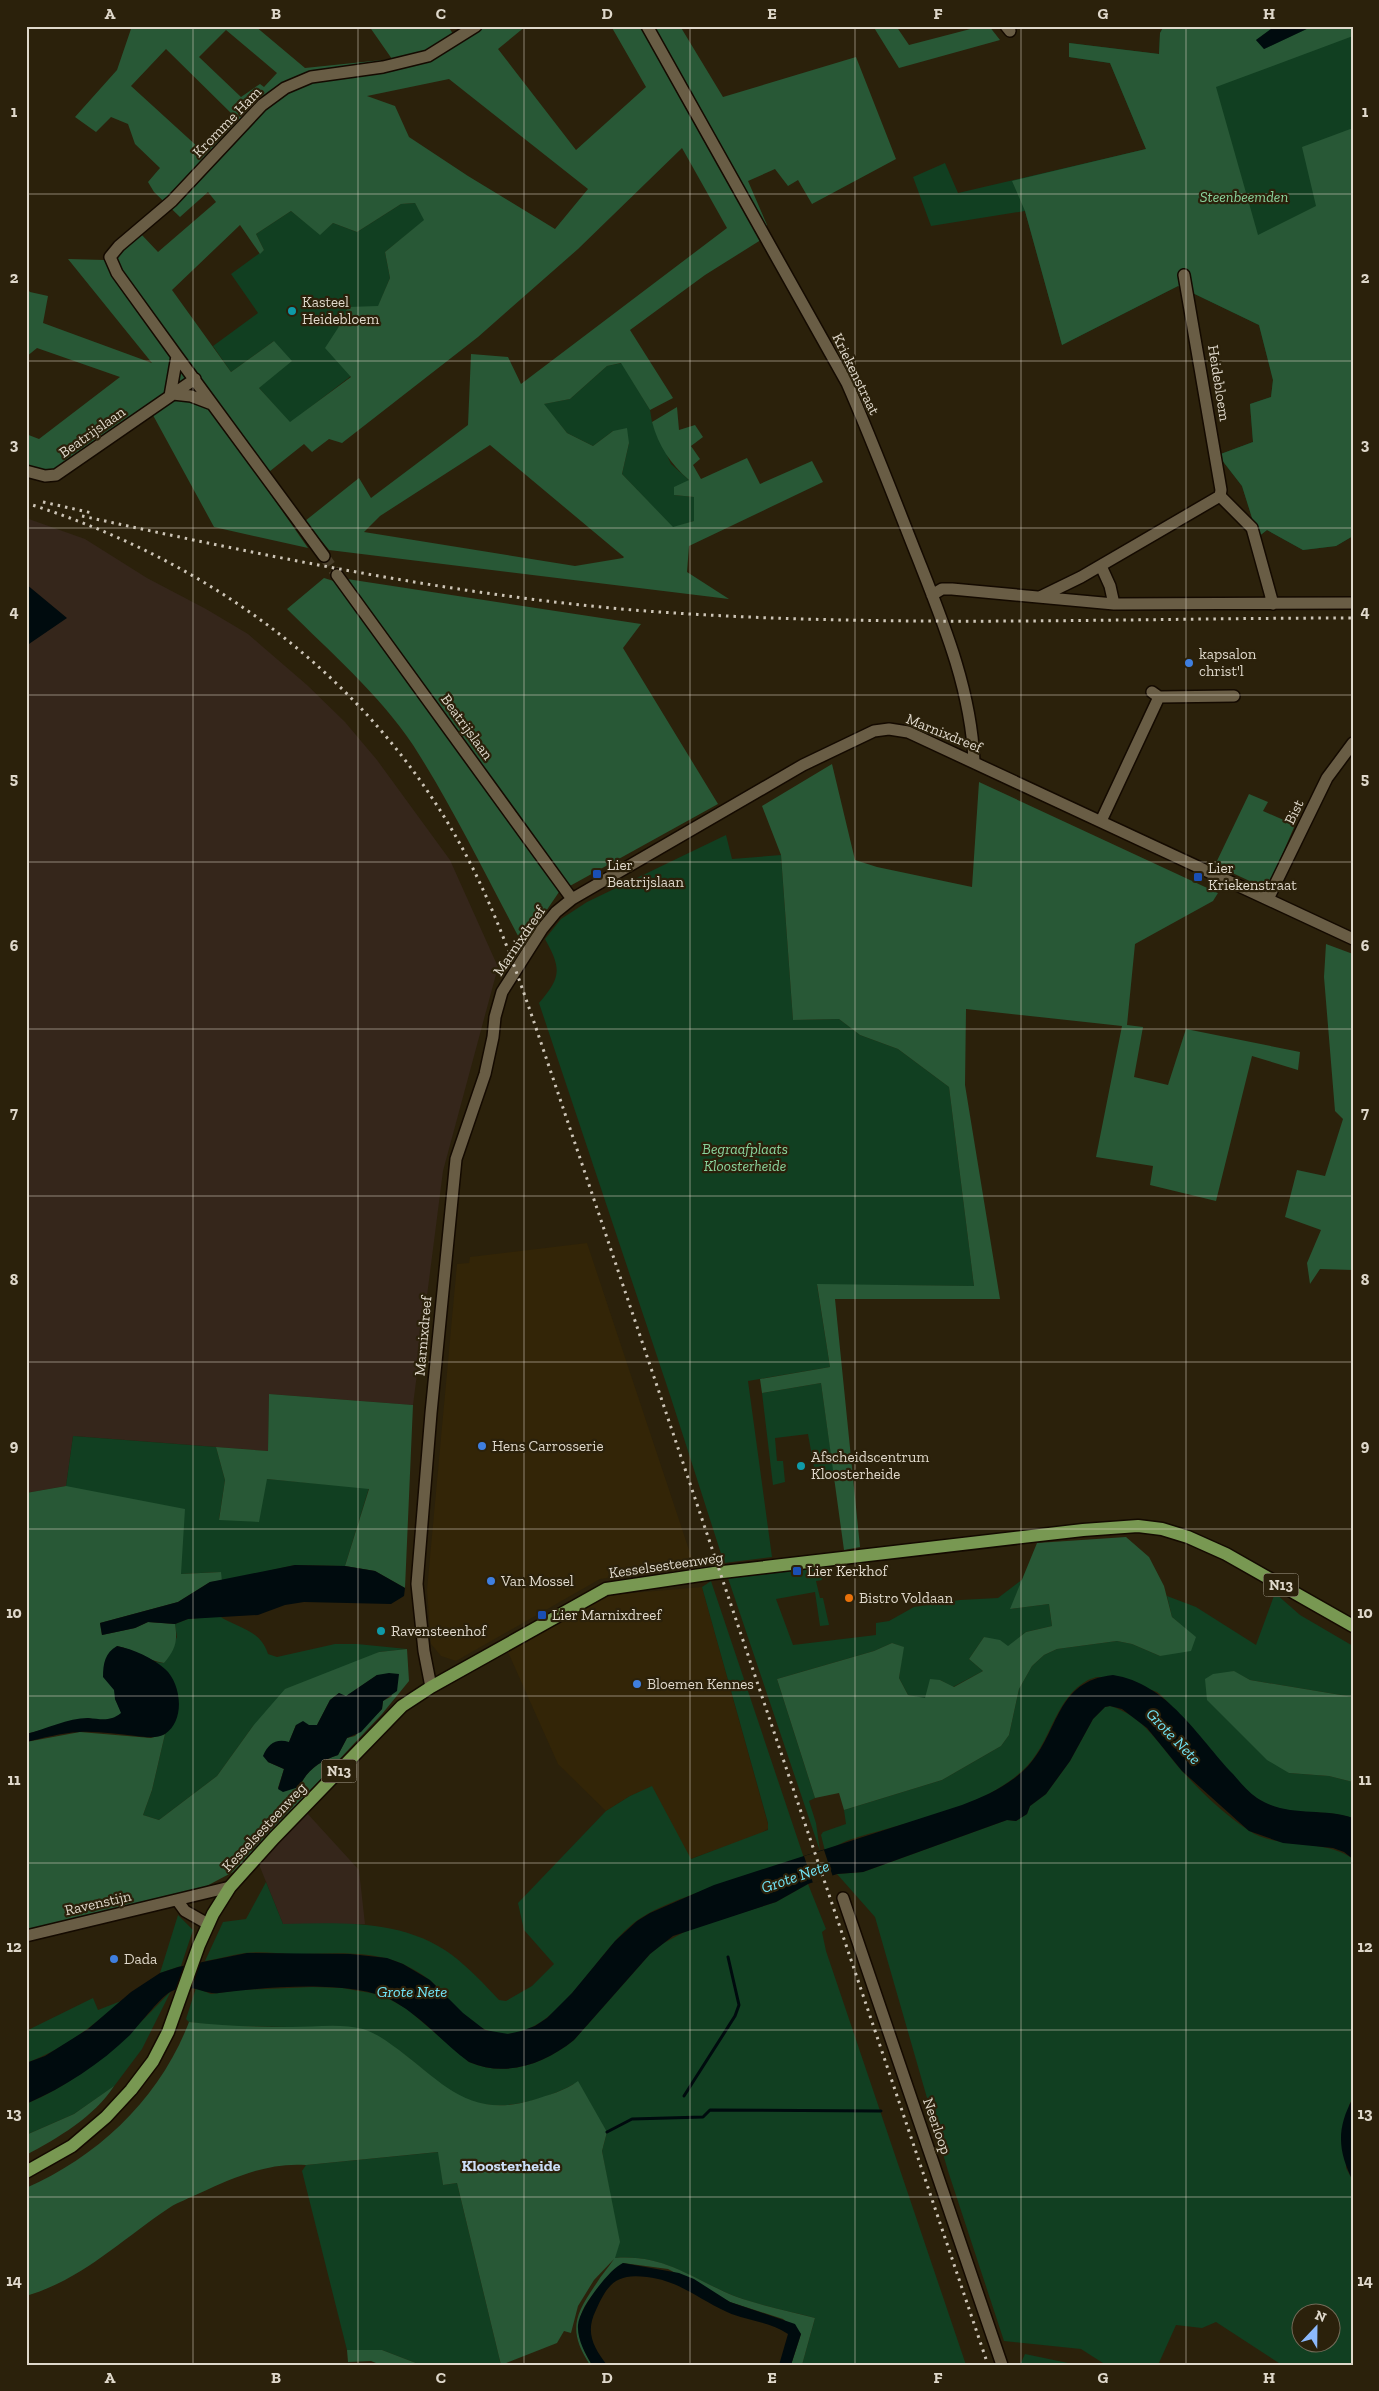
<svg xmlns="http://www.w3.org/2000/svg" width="1379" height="2391" viewBox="0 0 1379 2391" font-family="'Zilla Slab',serif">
<rect width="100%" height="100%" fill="#2b210b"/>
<path fill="#332507" d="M587 1243 694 1565 600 1579 456 1661 441 1656 431 1644 427 1590 457 1264 469 1263 470 1257Z
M702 1587 769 1828 758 1835 690 1859 652 1787 630 1796 606 1811 558 1764 508 1652 608 1595Z"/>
<path fill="#35261b" d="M26 518 85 539 147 578 206 609 248 634 307 685 345 722 377 760 450 860 498 967 443 1171 413 1405 269 1394 268 1451 73 1436 66 1486 26 1493Z
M306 1812 359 1870 365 1924H283L258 1862Z"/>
<path fill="#113f21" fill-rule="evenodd" d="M1164 26H1353V536L1336 546 1303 550 1267 530 1258 537 1242 486 1218 455 1253 442 1250 404 1271 397 1273 380 1259 325 1178 286 1062 345 1025 211 931 226 913 177 945 163 958 193 1146 149 1110 63 1069 57V43L1159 54 1160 33Z
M415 203 425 220 385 252 390 278 378 307H348L338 328 351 376 290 423 259 388 274 341 231 372 213 346 258 313 231 274 264 250 256 234 291 211 320 234 333 223 357 232 401 204Z
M622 363 650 410 652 422 671 464 689 480 674 495 694 497V521L673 528 622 474 629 443 613 431 593 446 567 433 543 404 570 399 607 366Z
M726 835 732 859 781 855 793 1020 839 1019 860 1035 898 1049 949 1087 974 1286 817 1285 830 1367 748 1381 772 1557 724 1563 670 1395 539 1003C562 977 561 968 545 939L561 919 587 902Z
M821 1383 834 1475 816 1478 808 1434 775 1438 777 1461H783L785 1482 773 1485 762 1393Z
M73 1436 216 1447 225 1480 219 1519 267 1479 369 1488 345 1566 295 1565 222 1581 220 1572 181 1574 66 1486Z
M819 1567 822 1580 816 1581 820 1598H823L829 1625 820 1626 815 1592 776 1599 793 1645 876 1635V1623L889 1621 914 1607 960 1600 998 1598 1023 1579 1011 1609 1049 1604 1052 1626 1026 1632 1008 1647 984 1637 969 1659 983 1671 953 1687 940 1680 925 1699 908 1695 899 1678 903 1647 892 1643 874 1651 777 1679 815 1798 809 1801 816 1823 820 1851 728 1578Z
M711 1581 804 1858C765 1871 725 1881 686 1897 669 1903 650 1911 635 1922 596 1952 560 2032 507 2034 474 2035 454 2002 432 1982 424 1975 413 1969 403 1964 369 1949 327 1954 291 1954 276 1953 260 1951 245 1953 232 1955 218 1959 205 1961L223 1922 246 1919 266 1882 283 1924C341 1923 403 1919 452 1955 469 1968 485 1985 499 2000L506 2001 532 1986 554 1964 524 1930 518 1903 606 1811 630 1796 652 1786 691 1859 768 1830V1823L702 1587Z
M1275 1593 1300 1615 1353 1646V1697L1250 1680 1233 1671 1208 1700 1289 1773 1329 1776 1353 1782V1818C1320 1807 1290 1819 1258 1799 1230 1781 1200 1736 1176 1711 1170 1705 1163 1696 1157 1692 1149 1688 1106 1677 1098 1677 1095 1677 1091 1679 1088 1680 1055 1698 1052 1739 1028 1765 988 1809 903 1822 849 1840 841 1843 833 1848 825 1851L821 1835 823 1832 846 1824 844 1810 942 1780 1001 1746 1009 1735 1019 1689 1032 1666 1044 1655 1057 1649 1117 1641 1132 1644 1160 1656 1195 1637 1172 1617 1167 1596 1196 1607 1256 1645Z
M219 1616C239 1629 260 1629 268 1654L277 1657 335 1644H357L407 1649 379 1652 253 1726 217 1776 159 1820 143 1815 152 1790 165 1734C185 1712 179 1678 155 1662L164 1663 177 1637 175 1624 188 1619Z
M1110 1706C1144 1716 1160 1746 1182 1771 1201 1792 1224 1814 1248 1830 1279 1851 1323 1837 1353 1859V2098L1349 2105 1346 2168 1353 2181V2365H1282L1216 2322 1202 2328 1176 2325 1158 2365H1106L1081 2349 1004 2341 948 2171 875 1917 837 1874 863 1872 1007 1820 1016 1821 1027 1814 1030 1806 1046 1794 1070 1761 1093 1719 1105 1707ZM1302 2314H1332V2344H1302Z
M808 1884 826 1929 822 1932 826 1951 966 2365H802L815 2318C789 2311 762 2306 737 2297 693 2280 665 2254 615 2258L610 2195 602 2151 607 2132 574 2084C535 2105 483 2117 445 2088 416 2065 392 2040 357 2028L217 2026 189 2022 186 2019 196 1988 211 1994 240 1990 312 1987 342 1988 382 1995 407 2009 469 2062C506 2078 544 2064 574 2040L650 1954 662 1944 688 1930 776 1902Z
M178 1915 193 1930 181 1966 160 1973Z
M171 1991 142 2049 109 2093 113 2087 74 2114 26 2135V2104C87 2078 126 2038 171 1991Z
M93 1998 98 2010 121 2001C92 2027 62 2050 26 2063V2031Z
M439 2152 443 2185 457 2183 501 2365H421L382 2350H347L302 2171 306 2165Z
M1025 2354 1068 2363 1071 2365H1020Z"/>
<path fill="#285836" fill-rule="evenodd" d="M132 26H255L305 68 392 59 369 26H448L453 34 465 26H526L498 49 576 150 646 87 611 26H680L723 97 856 57 896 159 812 204 798 180 788 186 775 169 748 181 767 225 764 238 705 275 630 330 673 398 650 410 621 363 607 366 570 399 544 404 567 433 593 446 613 431 627 428 629 443 622 474 673 527 694 521V497L674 495V487L689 480C670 463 659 447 652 422L677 407 679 430 695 425 703 437 691 446 700 459 693 465 701 479 747 458 760 484 812 461 823 482 689 546 687 572 729 599 329 550 305 521 359 478 371 498 468 425 471 354 508 357 521 384 727 228 682 148 578 249 478 337 342 443 329 439 312 452 304 444 260 479 308 548 214 527 148 406 54 472 26 465V434L39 439 120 377 37 348 26 357V288L30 292 48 296 43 323 152 363 68 259 105 260 141 234 158 252 216 202 208 192 180 217 154 192 148 182 160 168 135 144 128 124 111 117 96 132 75 117 117 70ZM226 30 277 73 264 87 260 84 241 97 199 57ZM166 49 234 116 199 148 131 86ZM449 79 588 189 555 229 468 176 409 137 395 106 367 96ZM415 203 424 220 385 252 390 278 378 306 348 307 338 328 325 348 351 377 290 422 259 388 292 361 274 341 231 372 172 290 240 225 260 254 264 250 256 234 291 211 320 235 333 223 357 232 401 204ZM490 445 624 557 623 558 575 566 364 532 380 516Z
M873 26H896L909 45 982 26H989L1000 40 899 68Z
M1164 26H1275L1256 40 1264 49 1313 26H1353V36L1216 87 1258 235 1316 206 1302 147 1353 128V536L1336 546 1303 550 1267 530 1258 537 1242 486 1218 455 1253 442 1250 404 1271 397 1273 380 1259 325 1178 286 1062 345 1025 211 1012 181 1146 149 1110 63 1069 57V43L1159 54 1160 33Z
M324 578 350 586 347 579 641 624 623 648 718 804 559 892 523 945C487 878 454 809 413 745 379 694 330 652 287 609Z
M832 764 855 860 877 867 972 887 979 782 1218 893 1213 901 1135 944 1127 1025 1143 1027 1134 1077 1168 1085 1186 1029 1300 1052 1298 1070 1252 1056 1216 1201 1150 1185 1153 1166 1096 1157 1122 1026 966 1009 965 1085 1000 1299H835L860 1547 844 1550 821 1383 762 1393 760 1379 830 1367 817 1284 974 1286 949 1087 898 1049 860 1035 839 1019 793 1020 781 855 762 806Z
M1249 794 1268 802 1263 811 1295 825 1267 889 1215 865Z
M1326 944 1353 954V1270L1320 1269 1310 1284 1307 1263 1321 1230 1285 1217 1297 1170 1325 1176 1343 1119 1335 1111 1324 977Z
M269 1394 413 1405 405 1588 375 1571 345 1566 369 1489 267 1479 259 1522 219 1520 225 1480 216 1447 268 1451Z
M66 1486 185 1509 181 1574 221 1572 222 1581 210 1582 178 1602 100 1623 102 1635 135 1628 148 1622 175 1624C178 1642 175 1650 164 1663 148 1661 134 1649 117 1646L115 1699 122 1713 116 1718 101 1721 88 1718 26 1734V1493Z
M1126 1537 1149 1557 1164 1586 1172 1617 1196 1637 1191 1651 1160 1656 1132 1644 1117 1641 1057 1649 1044 1655 1032 1666 1019 1689 1009 1735 1001 1746 942 1780 844 1810 839 1793 815 1798 777 1679 874 1651 892 1643 904 1647 899 1678 908 1695 925 1698 930 1679 940 1680 954 1687 983 1671 969 1659 984 1637 1000 1640 1008 1646 1026 1632 1052 1626 1049 1604 1010 1609 1037 1543Z
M407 1649 409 1681 382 1714 233 1872 201 1889 26 1931V1742L80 1732 151 1738 165 1734 152 1790 143 1815 159 1820 217 1776 253 1726 285 1689 379 1652ZM377 1675 392 1696 383 1701 382 1709 355 1736 347 1738 338 1755C320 1761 308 1769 299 1787L278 1788 284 1769 268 1762 289 1742 296 1725H317L330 1700 339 1693 345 1697Z
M1234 1671 1250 1680 1353 1697V1782L1329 1776 1289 1773 1267 1760 1207 1700 1205 1679 1213 1674Z
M189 2022C223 2026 257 2027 291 2027 314 2027 341 2023 363 2029 376 2033 388 2042 399 2050 444 2084 470 2119 533 2100 548 2095 565 2091 578 2081L607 2132 602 2151 620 2242 615 2258C666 2254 693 2280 737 2297 762 2306 790 2311 815 2318L802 2365H791L801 2334 783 2319 730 2302 668 2269 623 2263C589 2298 562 2316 592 2365H590C568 2331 574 2316 596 2284 601 2275 609 2267 614 2259L594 2280 578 2306 571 2333 564 2331 557 2343 501 2365 457 2183 443 2185 438 2152 306 2165C268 2162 233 2178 200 2193 190 2198 178 2202 169 2208 121 2240 83 2279 26 2296V2188C99 2156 160 2098 189 2022Z
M114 2086C94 2117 58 2138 26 2155V2135L74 2114Z
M347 2350H382L421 2365H381L371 2361 348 2362Z"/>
<path fill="#000b0e" d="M1275 26H1313L1264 49 1256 40Z
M26 584 67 618 26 646V621L29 615 26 613Z
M295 1565 345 1566 375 1571 405 1588 404 1596 391 1604 304 1602 285 1605 258 1615 188 1619 175 1624 148 1622 135 1628 102 1635 100 1623 178 1602 210 1582Z
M117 1646C133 1649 153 1658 165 1669 181 1683 186 1720 165 1734 157 1739 145 1737 136 1736 117 1734 97 1731 79 1732 61 1733 43 1738 26 1742V1734C46 1729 68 1718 88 1718 101 1719 110 1722 121 1713L115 1699 114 1690 103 1677C103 1663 105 1653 117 1646Z
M389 1673 399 1674 397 1691 383 1701 382 1709 361 1732 347 1738 338 1755C320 1761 308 1769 299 1787L283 1792 278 1789 284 1769 268 1762 263 1756C268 1744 276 1738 289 1742L296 1725 303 1721 309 1725H317L330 1700 339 1693 346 1696 377 1675Z
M1113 1675C1167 1683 1198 1737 1233 1774 1240 1782 1248 1792 1257 1798 1287 1818 1320 1807 1353 1818V1859L1344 1852 1333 1848 1283 1843 1249 1831 1182 1771 1147 1728 1122 1709 1110 1706 1105 1707 1093 1719 1070 1761 1046 1794 1030 1806 1027 1814 1016 1821 1007 1820 863 1872 837 1874 808 1884 776 1902 673 1936 650 1954 574 2040C544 2064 506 2078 469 2062 443 2043 423 2018 395 2002 356 1979 265 1987 219 1993 203 1995 192 1982 172 1991 162 1995 139 2025 130 2035 100 2064 65 2087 26 2104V2063L45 2056 88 2029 131 1992 160 1973 178 1967 247 1953 350 1954 387 1958 403 1964 430 1980 463 2013 485 2030 508 2034 521 2031 535 2026 547 2018 572 1993 615 1941 637 1921 650 1913 714 1885 962 1805C986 1796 1010 1785 1028 1766 1060 1731 1055 1681 1113 1675Z
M1353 2098V2181C1338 2151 1336 2129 1353 2098Z
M623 2263 679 2273 694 2279 730 2302 795 2324 801 2334 791 2365H779L788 2334C769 2321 747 2321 727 2312 698 2299 680 2281 647 2277 617 2273 608 2283 596 2310 585 2332 593 2347 607 2365H592C585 2353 577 2339 578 2325 579 2309 609 2269 623 2263Z"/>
<path fill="#2b210b" d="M824 1850 833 1877 813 1883 804 1856Z"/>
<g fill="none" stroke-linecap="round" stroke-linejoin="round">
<path stroke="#000b0e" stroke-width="3" d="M684 2096 735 2016 739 2005 728 1957
M607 2132 632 2119 703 2117 710 2110 881 2111"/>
<path stroke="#463c28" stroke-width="11" stroke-dasharray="11 5.5" stroke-linecap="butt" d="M324 556 337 575"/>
<defs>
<path id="minor" d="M647 26 847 383C872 440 894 498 917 556 943 622 971 689 974 761
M1006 26 1010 31
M1184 275 1221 490 1220 496 1252 528 1273 604
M173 394 191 396 212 404
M170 396 177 356
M26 471 45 476 56 475 195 379
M324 556 177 356 117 273 110 257 119 246 172 201 262 105 285 88 311 77 383 67 428 56 476 26
M1101 566 1110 586 1114 604
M337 575 572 899
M932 595 942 589H952L1114 604 1353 603
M1040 597 1081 577 1220 496
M1159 697 1234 696
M1101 821 1159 697 1152 692
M1268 899 1327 778 1353 743
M431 1687 424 1651 417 1584 431 1413 456 1159 485 1074 493 1037 495 1017 502 992 542 929 556 912 572 899 803 765 874 731 889 729 908 732 1353 939
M843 1898 1002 2365
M177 1900 185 1911 208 1924
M26 1936 230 1887"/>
<path id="primary" d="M26 2172 72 2146 106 2117 131 2090 153 2061 168 2032 199 1945 213 1914 230 1887 274 1838 402 1706 431 1687 606 1589 714 1573 1083 1530 1138 1526 1162 1529 1188 1537 1226 1554 1353 1626"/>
</defs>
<use href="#minor" stroke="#140a00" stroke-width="14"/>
<use href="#primary" stroke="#140a00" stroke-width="15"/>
<use href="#minor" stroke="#695d45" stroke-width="11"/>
<use href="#primary" stroke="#789852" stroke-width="12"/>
<path stroke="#cdc5b7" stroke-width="3" stroke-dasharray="2.5 5" stroke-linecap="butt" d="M43 502 92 513
M26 503C212 561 374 681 466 855 495 910 515 967 535 1025L988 2365
M82 516C265 556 447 594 633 610 872 629 1113 618 1353 618"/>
</g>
<path fill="none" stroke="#dfd8cb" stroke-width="1" stroke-opacity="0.55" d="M193 26V2365M358 26V2365M524 26V2365M690 26V2365M855 26V2365M1021 26V2365M1186 26V2365M26 194H1353M26 361H1353M26 528H1353M26 695H1353M26 862H1353M26 1029H1353M26 1196H1353M26 1362H1353M26 1529H1353M26 1696H1353M26 1863H1353M26 2030H1353M26 2197H1353"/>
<g fill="#0f9aa8" stroke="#2b210b" stroke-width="2">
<circle cx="292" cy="311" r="5"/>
<circle cx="801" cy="1466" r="5"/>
<circle cx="381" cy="1631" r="5"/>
</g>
<g fill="#3f7fe0" stroke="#2b210b" stroke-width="2">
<circle cx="1189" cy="663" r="5"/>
<circle cx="482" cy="1446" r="5"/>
<circle cx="491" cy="1581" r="5"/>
<circle cx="637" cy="1684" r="5"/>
<circle cx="114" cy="1959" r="5"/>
</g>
<g fill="#1a4fb4" stroke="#2b210b" stroke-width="2">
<rect x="592" y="869" width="10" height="10" rx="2.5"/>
<rect x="1193" y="872" width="10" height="10" rx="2.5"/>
<rect x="792" y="1566" width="10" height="10" rx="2.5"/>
<rect x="537" y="1610" width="10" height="10" rx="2.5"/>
</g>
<circle fill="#e8710a" stroke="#2b210b" stroke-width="2" cx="849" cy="1598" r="5"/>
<g text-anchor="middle" stroke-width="4.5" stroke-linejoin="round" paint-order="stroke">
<g fill="#2b210b" stroke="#a9a191" stroke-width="1">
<rect x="1263.5" y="1573.5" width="35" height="23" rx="4"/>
<rect x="321.5" y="1759.5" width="35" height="23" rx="4"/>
</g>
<g font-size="14" font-weight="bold" fill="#dfd8cb">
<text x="1281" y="1590">N13</text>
<text x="339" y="1776">N13</text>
</g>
<g font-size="15" fill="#dfd8cb" stroke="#2b210b">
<text transform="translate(227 122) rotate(-46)" y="5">Kromme Ham</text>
<text transform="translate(856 374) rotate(64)" y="5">Kriekenstraat</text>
<text transform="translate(1219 383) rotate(81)" y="5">Heidebloem</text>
<text transform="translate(92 432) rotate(-35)" y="5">Beatrijslaan</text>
<text transform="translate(467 727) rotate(54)" y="5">Beatrijslaan</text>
<text transform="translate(944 733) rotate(22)" y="5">Marnixdreef</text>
<text transform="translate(1294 812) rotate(-64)" y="5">Bist</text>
<text transform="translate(519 941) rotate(-56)" y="5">Marnixdreef</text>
<text transform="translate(423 1336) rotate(-85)" y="5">Marnixdreef</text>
<text transform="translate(666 1565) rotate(-8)" y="5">Kesselsesteenweg</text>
<text transform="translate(264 1827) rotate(-47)" y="5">Kesselsesteenweg</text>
<text transform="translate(98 1903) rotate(-13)" y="5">Ravenstijn</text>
<text transform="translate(937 2126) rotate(71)" y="5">Neerloop</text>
</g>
<g font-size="15" font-style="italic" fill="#8ad49d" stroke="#2b210b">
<text x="1244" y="202">Steenbeemden</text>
<text x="745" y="1154">Begraafplaats<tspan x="745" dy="17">Kloosterheide</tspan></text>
</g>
<g font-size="15" fill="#dfd8cb" stroke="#2b210b" text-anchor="start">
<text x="302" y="307">Kasteel<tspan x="302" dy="17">Heidebloem</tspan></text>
<text x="1199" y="659">kapsalon<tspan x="1199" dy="17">christ'l</tspan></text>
<text x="607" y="870">Lier<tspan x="607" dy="17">Beatrijslaan</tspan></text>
<text x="1208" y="873">Lier<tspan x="1208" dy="17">Kriekenstraat</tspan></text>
<text x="492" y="1451">Hens Carrosserie</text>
<text x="811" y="1462">Afscheidscentrum<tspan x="811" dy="17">Kloosterheide</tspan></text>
<text x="807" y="1576">Lier Kerkhof</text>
<text x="501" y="1586">Van Mossel</text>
<text x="859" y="1603">Bistro Voldaan</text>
<text x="552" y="1620">Lier Marnixdreef</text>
<text x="391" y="1636">Ravensteenhof</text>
<text x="647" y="1689">Bloemen Kennes</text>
<text x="124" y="1964">Dada</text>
</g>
<g font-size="16" font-style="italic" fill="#71e4f6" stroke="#2b210b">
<text transform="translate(1174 1736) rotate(46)" y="6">Grote Nete</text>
<text transform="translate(795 1876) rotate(-19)" y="6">Grote Nete</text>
<text x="412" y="1997">Grote Nete</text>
</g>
<g font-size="16" font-weight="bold" fill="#cddff8" stroke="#2b210b">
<text x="511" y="2171">Kloosterheide</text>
</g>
</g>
<rect width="1379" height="2391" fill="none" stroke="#2b210b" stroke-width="55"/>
<g transform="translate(1316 2328) rotate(22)"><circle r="24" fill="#2b210b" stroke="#736a58"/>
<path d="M0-4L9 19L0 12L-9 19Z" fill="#8cb9fc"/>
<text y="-8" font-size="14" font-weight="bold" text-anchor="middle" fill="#dfd8cb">N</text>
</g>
<rect x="28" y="28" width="1324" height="2336" fill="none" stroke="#dfd8cb" stroke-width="2"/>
<g font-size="16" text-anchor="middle" font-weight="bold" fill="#dfd8cb">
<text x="110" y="19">A</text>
<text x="276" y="19">B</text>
<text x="441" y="19">C</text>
<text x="607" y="19">D</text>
<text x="772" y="19">E</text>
<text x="938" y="19">F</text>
<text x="1103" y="19">G</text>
<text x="1269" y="19">H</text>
<text x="14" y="117">1</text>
<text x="1365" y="117">1</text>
<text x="14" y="283">2</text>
<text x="1365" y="283">2</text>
<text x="14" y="450">3</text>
<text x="1365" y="450">3</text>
<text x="14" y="617">4</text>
<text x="1365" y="617">4</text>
<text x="14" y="784">5</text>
<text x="1365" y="784">5</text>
<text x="14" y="951">6</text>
<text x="1365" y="951">6</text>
<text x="14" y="1118">7</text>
<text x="1365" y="1118">7</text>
<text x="14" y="1285">8</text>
<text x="1365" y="1285">8</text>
<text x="14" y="1451">9</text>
<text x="1365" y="1451">9</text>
<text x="14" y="1618">10</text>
<text x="1365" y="1618">10</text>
<text x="14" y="1785">11</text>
<text x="1365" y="1785">11</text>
<text x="14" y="1952">12</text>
<text x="1365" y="1952">12</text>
<text x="14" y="2119">13</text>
<text x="1365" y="2119">13</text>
<text x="14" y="2286">14</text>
<text x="1365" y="2286">14</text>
<text x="110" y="2383">A</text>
<text x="276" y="2383">B</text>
<text x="441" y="2383">C</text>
<text x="607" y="2383">D</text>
<text x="772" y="2383">E</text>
<text x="938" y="2383">F</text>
<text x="1103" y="2383">G</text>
<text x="1269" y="2383">H</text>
</g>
</svg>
